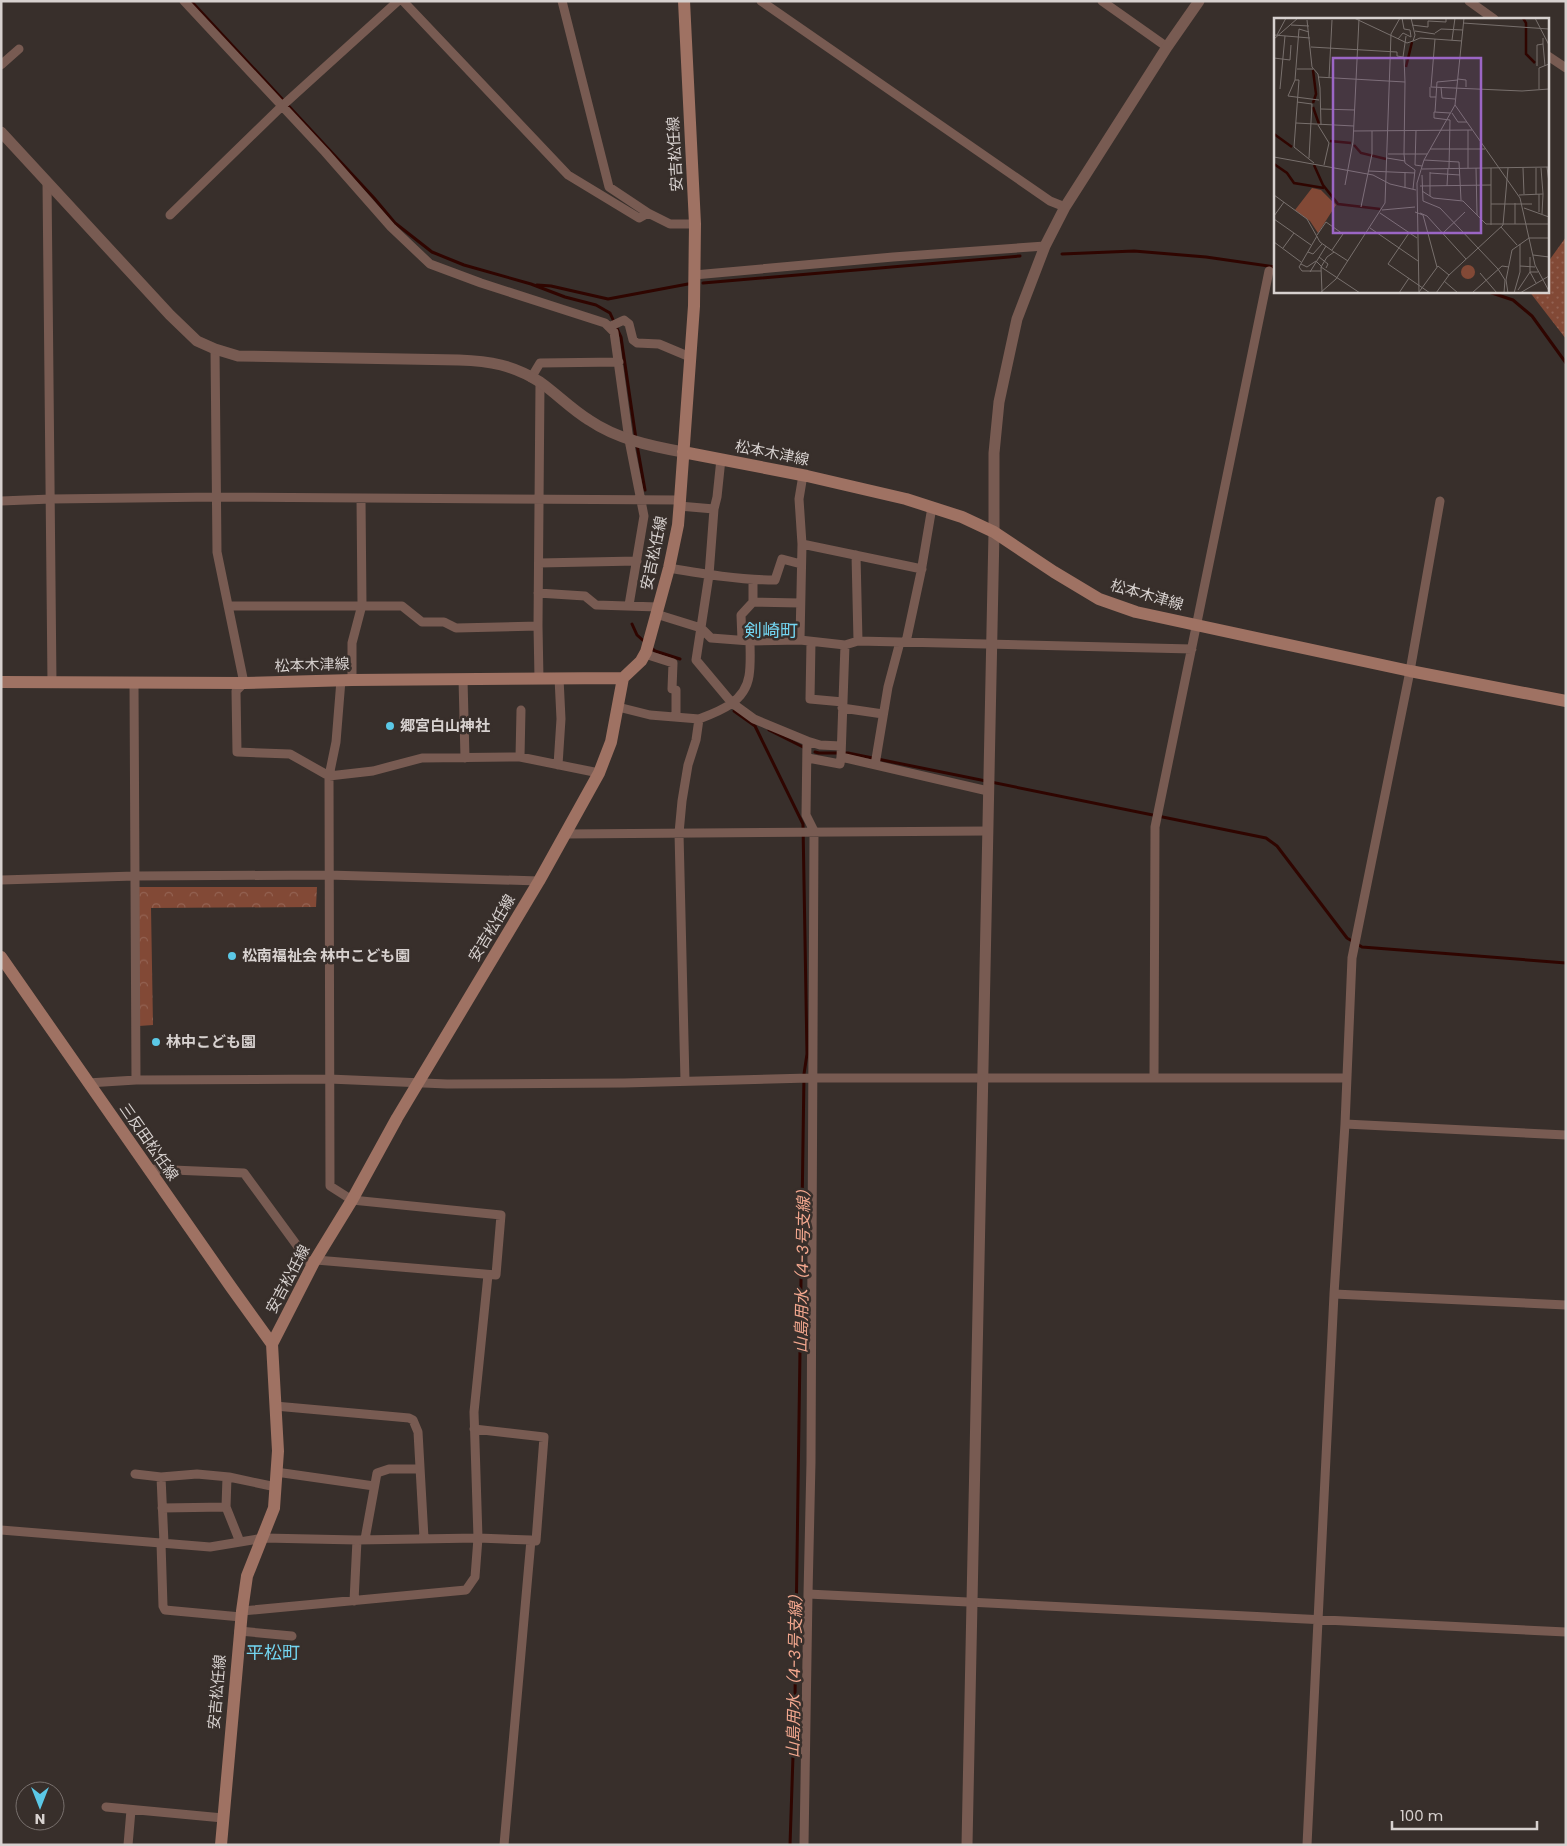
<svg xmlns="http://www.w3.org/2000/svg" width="1567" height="1846" viewBox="0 0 1567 1846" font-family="Poppins,'Noto Sans JP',sans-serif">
<defs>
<pattern id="grass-dots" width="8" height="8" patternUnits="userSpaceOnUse" patternTransform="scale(1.25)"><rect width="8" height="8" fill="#824936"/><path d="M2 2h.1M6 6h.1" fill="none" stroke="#936252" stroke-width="1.8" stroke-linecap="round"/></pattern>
<pattern id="forest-crowns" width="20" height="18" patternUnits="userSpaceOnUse" patternTransform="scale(1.25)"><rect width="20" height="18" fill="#824936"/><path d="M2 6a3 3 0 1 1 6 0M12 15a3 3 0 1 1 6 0" fill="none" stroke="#936252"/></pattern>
</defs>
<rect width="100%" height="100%" fill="#382f2b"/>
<path fill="url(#grass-dots)" d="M1566 237V339L1529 291H1548V262Z"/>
<path fill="url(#forest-crowns)" d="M138 887H317L316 907 151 908 153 1025 139 1026Z"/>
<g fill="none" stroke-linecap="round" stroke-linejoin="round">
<path stroke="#2f0500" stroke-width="3" d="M191 1 374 198 395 223 432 252 464 265 531 284 565 297 596 305 610 313 621 337 636 439
M1062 254 1134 251 1206 257 1276 267
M703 283 1020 256
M537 285 551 286 608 299 688 284
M1486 291 1513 300 1532 316 1566 363
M637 445 645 490
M632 624 637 635 646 643
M650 647 655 651 680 659
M734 711 755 726 803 824 807 1054 804 1074 795 1697 790 1845
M769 730 803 747
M815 752 819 753H848L1266 838 1277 846 1347 938 1362 947 1566 963"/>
<path stroke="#785b52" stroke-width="9" d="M184 1 325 152 391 227 430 264 481 283 605 323 614 332 629 440 644 516 629 605
M403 1 568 175 639 218 648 213
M562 1 609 187 648 213 670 224H695
M761 1 1050 201 1065 207
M1102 1 1167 47
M1469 1 1494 19
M1548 56 1566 68
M1 65 19 49
M47 181 52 683
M170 215 281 107 398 1
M694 275 893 257 1045 246
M609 327 624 320 629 324 633 340 637 343 659 344 690 357
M215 349 217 552 244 683 236 691 237 752 290 754 329 776 373 771 422 758 520 757 599 773
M531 378 540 363 619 362
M721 459 717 497 714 509 709 575 696 660 732 703 754 719 807 741 806 815 814 831 811 1462 808 1594
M1 501 51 499 217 497 680 500
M679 506 714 509
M802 544 922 569
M856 555 858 641
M539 563 637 561
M669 568C704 574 739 580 775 580L782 559 801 564
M753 580V602
M538 593 585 596 596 605 658 607
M228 606H402L422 622H444L456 628 538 626
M656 614 701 628 711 638 750 641 800 640 845 645 858 641 1192 649
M742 640 741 615 753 602 800 603
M800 640 802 544 799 499 803 475
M811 642 810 699 843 702
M906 642 921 572 932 507
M645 654 673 663 672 689 676 690V717
M463 679 465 758
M539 679 538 626 540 383
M352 680V643L362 605 361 498
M134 683 136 1080
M618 707 650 715 699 719 696 740 688 765 682 801 679 833 685 1081
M842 708 883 714
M699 719C720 711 745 702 749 676 751 664 750 652 750 641
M807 741 820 745 841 746
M520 757 521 710
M841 757 845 645
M808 758 840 764 841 757 988 791
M558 765 561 719 559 678
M875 765 888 687 900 642
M565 834 987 831
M1 880 135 876 328 875 539 881
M1154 1077 1155 827 1269 271
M88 1083 136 1080 329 1079 447 1084 624 1083 809 1078H1347
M1345 1124 1566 1135
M149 1169 244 1173 312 1266
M316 1260 496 1275 501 1215 352 1200 330 1186 329 776 336 742 341 680
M1334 1294 1566 1305
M275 1406 409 1418 413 1420 418 1432 424 1538
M474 1429 544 1437 536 1541
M276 1472 374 1486
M135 1474 161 1477 197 1474 229 1477 276 1487
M161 1477 164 1543
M227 1477 226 1507 240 1542
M162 1508 226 1507
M1 1530 210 1547 264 1538 357 1540 478 1538 531 1540 504 1845
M365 1539 377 1473 389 1469H420
M161 1543 163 1606 165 1610 241 1617
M354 1601 357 1540
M242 1611 466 1590 475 1577 478 1538 474 1412 488 1275
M239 1631 292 1636
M106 1807 223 1818
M128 1845 131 1810
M804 1845 808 1594 1566 1632
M1307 1845 1334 1294 1345 1124 1352 958 1410 671 1440 501"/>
<path stroke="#785b52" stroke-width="11" d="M1 132 170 315 197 341 215 349 238 356 459 360C490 361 513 365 540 382 557 394 571 409 589 420 617 439 650 446 683 452
M967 1845 994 532V453L999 402 1017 319 1045 246 1065 207 1167 47 1199 1"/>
<path stroke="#9f7263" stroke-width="12" d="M683 452 807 476 906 499 962 517 994 532 1054 572 1099 599 1136 612 1410 671 1566 701
M1 682 244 683 352 680 623 678
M1 957 231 1287 272 1344
M221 1845 242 1611 247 1576 274 1508 278 1451 272 1344 314 1262 352 1200 397 1118 539 881 599 773 611 742 623 678 641 661 646 652 669 568 678 525 680 500 694 306 695 224 684 1"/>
</g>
<g fill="#5bc8e6" stroke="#382f2b" stroke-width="2">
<circle cx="390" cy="726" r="5"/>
<circle cx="232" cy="956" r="5"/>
<circle cx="156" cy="1042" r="5"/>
</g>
<g text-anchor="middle" stroke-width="5" stroke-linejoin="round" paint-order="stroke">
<g font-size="15" fill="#d7d1cf" stroke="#382f2b">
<text transform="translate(675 154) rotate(-93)" y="5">安吉松任線</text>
<text transform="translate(772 453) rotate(11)" y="5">松本木津線</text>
<text transform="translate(654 553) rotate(-78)" y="5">安吉松任線</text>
<text transform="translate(1147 595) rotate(16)" y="5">松本木津線</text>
<text transform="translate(312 665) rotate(-2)" y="5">松本木津線</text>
<text transform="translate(492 928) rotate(-59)" y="5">安吉松任線</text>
<text transform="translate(149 1142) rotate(55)" y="5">三反田松任線</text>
<text transform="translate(288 1279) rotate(-62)" y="5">安吉松任線</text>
<text transform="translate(217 1692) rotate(-85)" y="5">安吉松任線</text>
</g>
<g font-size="15" font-weight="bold" fill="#d7d1cf" stroke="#382f2b" text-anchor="start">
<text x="400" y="731">郷宮白山神社</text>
<text x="242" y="961">松南福祉会 林中こども園</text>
<text x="166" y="1047">林中こども園</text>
</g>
<g font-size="16" font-style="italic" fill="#f4a88f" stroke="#382f2b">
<text transform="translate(802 1267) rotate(-89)" y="6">山島用水（4-3号支線）</text>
<text transform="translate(794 1672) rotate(-89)" y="6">山島用水（4-3号支線）</text>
</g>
<g font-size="18" fill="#73d5f1" stroke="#382f2b">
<text x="771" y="637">剣崎町</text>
<text x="273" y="1659">平松町</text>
</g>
</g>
<g transform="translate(1274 18)">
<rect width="275" height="275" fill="#382f2b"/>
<path d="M38 170 47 172 62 187 44 215 36 203 21 192Z" fill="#824936"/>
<path d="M187 254a7 7 0 1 1 14 0a7 7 0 1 1-14 0Z" fill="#824936"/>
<path fill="none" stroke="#2f0500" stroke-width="2.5" d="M249 0 252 5V36L261 45M132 49 138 24M39 52 42 76 39 85M39 89 45 106M0 116 18 129M56 123 77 125M80 127 87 135 112 141M0 146 13 155 20 165 50 170M40 147 49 167 64 186 106 191"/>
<path fill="none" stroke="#78706d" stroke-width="1" d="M29 0H46M80 0 133 25 139 23 141 17 137 0M261 0 275 27M33 2 38 49 44 56 46 70 47 107M189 5 275 11M17 7 35 8M138 7 154 9V3L172 4V0M141 13 161 16M35 14 25 11 21 62 14 78 45 82M161 15 167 11 189 12M0 17 36 20M3 17 12 0M0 21 24 0M124 21 129 15 137 19 136 12 130 11 128 0M161 21 157 69 248 73 275 71M178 22 181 0M139 23 146 20 188 23M269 26 271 48M37 29 123 34V38L129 39 132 18M0 40 16 42 17 27M263 48V27L269 26V20M23 51H39M44 59 131 64 130 39M55 60 58 2M184 61 192 62V69M21 62H25L20 129 40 145M131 64 130 136 131 145 141 152 139 171M156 69V79H162M167 69 168 80 181 81M6 71 11 18M265 71V50L275 46M23 84 38 86 35 140M181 87 246 180 261 247 275 273M47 91 81 92M161 94 163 64 184 62M178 95 184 104H193M22 105 80 108M44 107 55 125 50 147M142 112 141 147 148 148M194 112V150M79 113 198 112M156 131H211M114 136H153M0 139 99 157 116 166 142 172M113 140 131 143M150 142 185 144 187 182M273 149 275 165M175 150 176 102 160 100V94L176 95M202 150 203 197M217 150V207M249 150 250 176M262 150V176M148 151 275 149M94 153 141 155M156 155 186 157M148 157 149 183 166 190 224 251 231 262 230 275M71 167 79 124 85 1M146 168 217 167M173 168 174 150M131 170V154M148 173 159 180 189 183 212 206H275M265 176V194M0 177 33 201 46 224 60 234M245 177 269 176 267 150M156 178V154M217 186H258M87 189 98 136V113M250 190 275 199M108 192 141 189M141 194 149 197 163 249M106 195 143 220M146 195 153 198 192 241M268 196 269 176M0 198 10 184M0 201 37 227M241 206V185M227 209 243 227M96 210 144 243M135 215 114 246 156 275M169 215 191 194M43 217 52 204 69 216 58 232M43 218 25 249 28 253H47M0 224 27 244M9 230 20 215M34 234 39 236 48 226M259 237 275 239M45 239 54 246 52 250M27 246 33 249 42 243 48 249M246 248 261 249M47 249 86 275M36 254 52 228M206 255 223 275M170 263 184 275M262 265 256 254H264M244 272 256 254V239M48 274 47 249 53 239 60 234 74 243M145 274 164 248 175 257M46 275 62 261 111 185 117 16 126 0M125 275 135 260M145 275 143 165 150 142 181 87 190 0M162 275 175 257 229 207 234 150M198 275 228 248 235 249M234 275 232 262 238 232 255 220H275M240 275 246 254V226M246 275 275 258"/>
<path fill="#9b66c5" fill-opacity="0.15" stroke="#9b66c5" stroke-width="2.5" d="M59 40H207V215H59Z"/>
<rect width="275" height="275" fill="none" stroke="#d7d1cf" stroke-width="2.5"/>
</g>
<rect width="1567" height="1846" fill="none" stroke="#d7d1cf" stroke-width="5"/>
<g transform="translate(40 1806) rotate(180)"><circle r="24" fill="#382f2b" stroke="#78706d"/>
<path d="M0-4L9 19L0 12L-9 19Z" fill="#5bc8e6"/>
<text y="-8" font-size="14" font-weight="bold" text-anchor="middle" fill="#d7d1cf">N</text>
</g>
<path d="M1392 1821v8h145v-8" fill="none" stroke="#d7d1cf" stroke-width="2.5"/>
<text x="1400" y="1821" font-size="15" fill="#d7d1cf" stroke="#382f2b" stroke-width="4" paint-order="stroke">100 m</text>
</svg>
